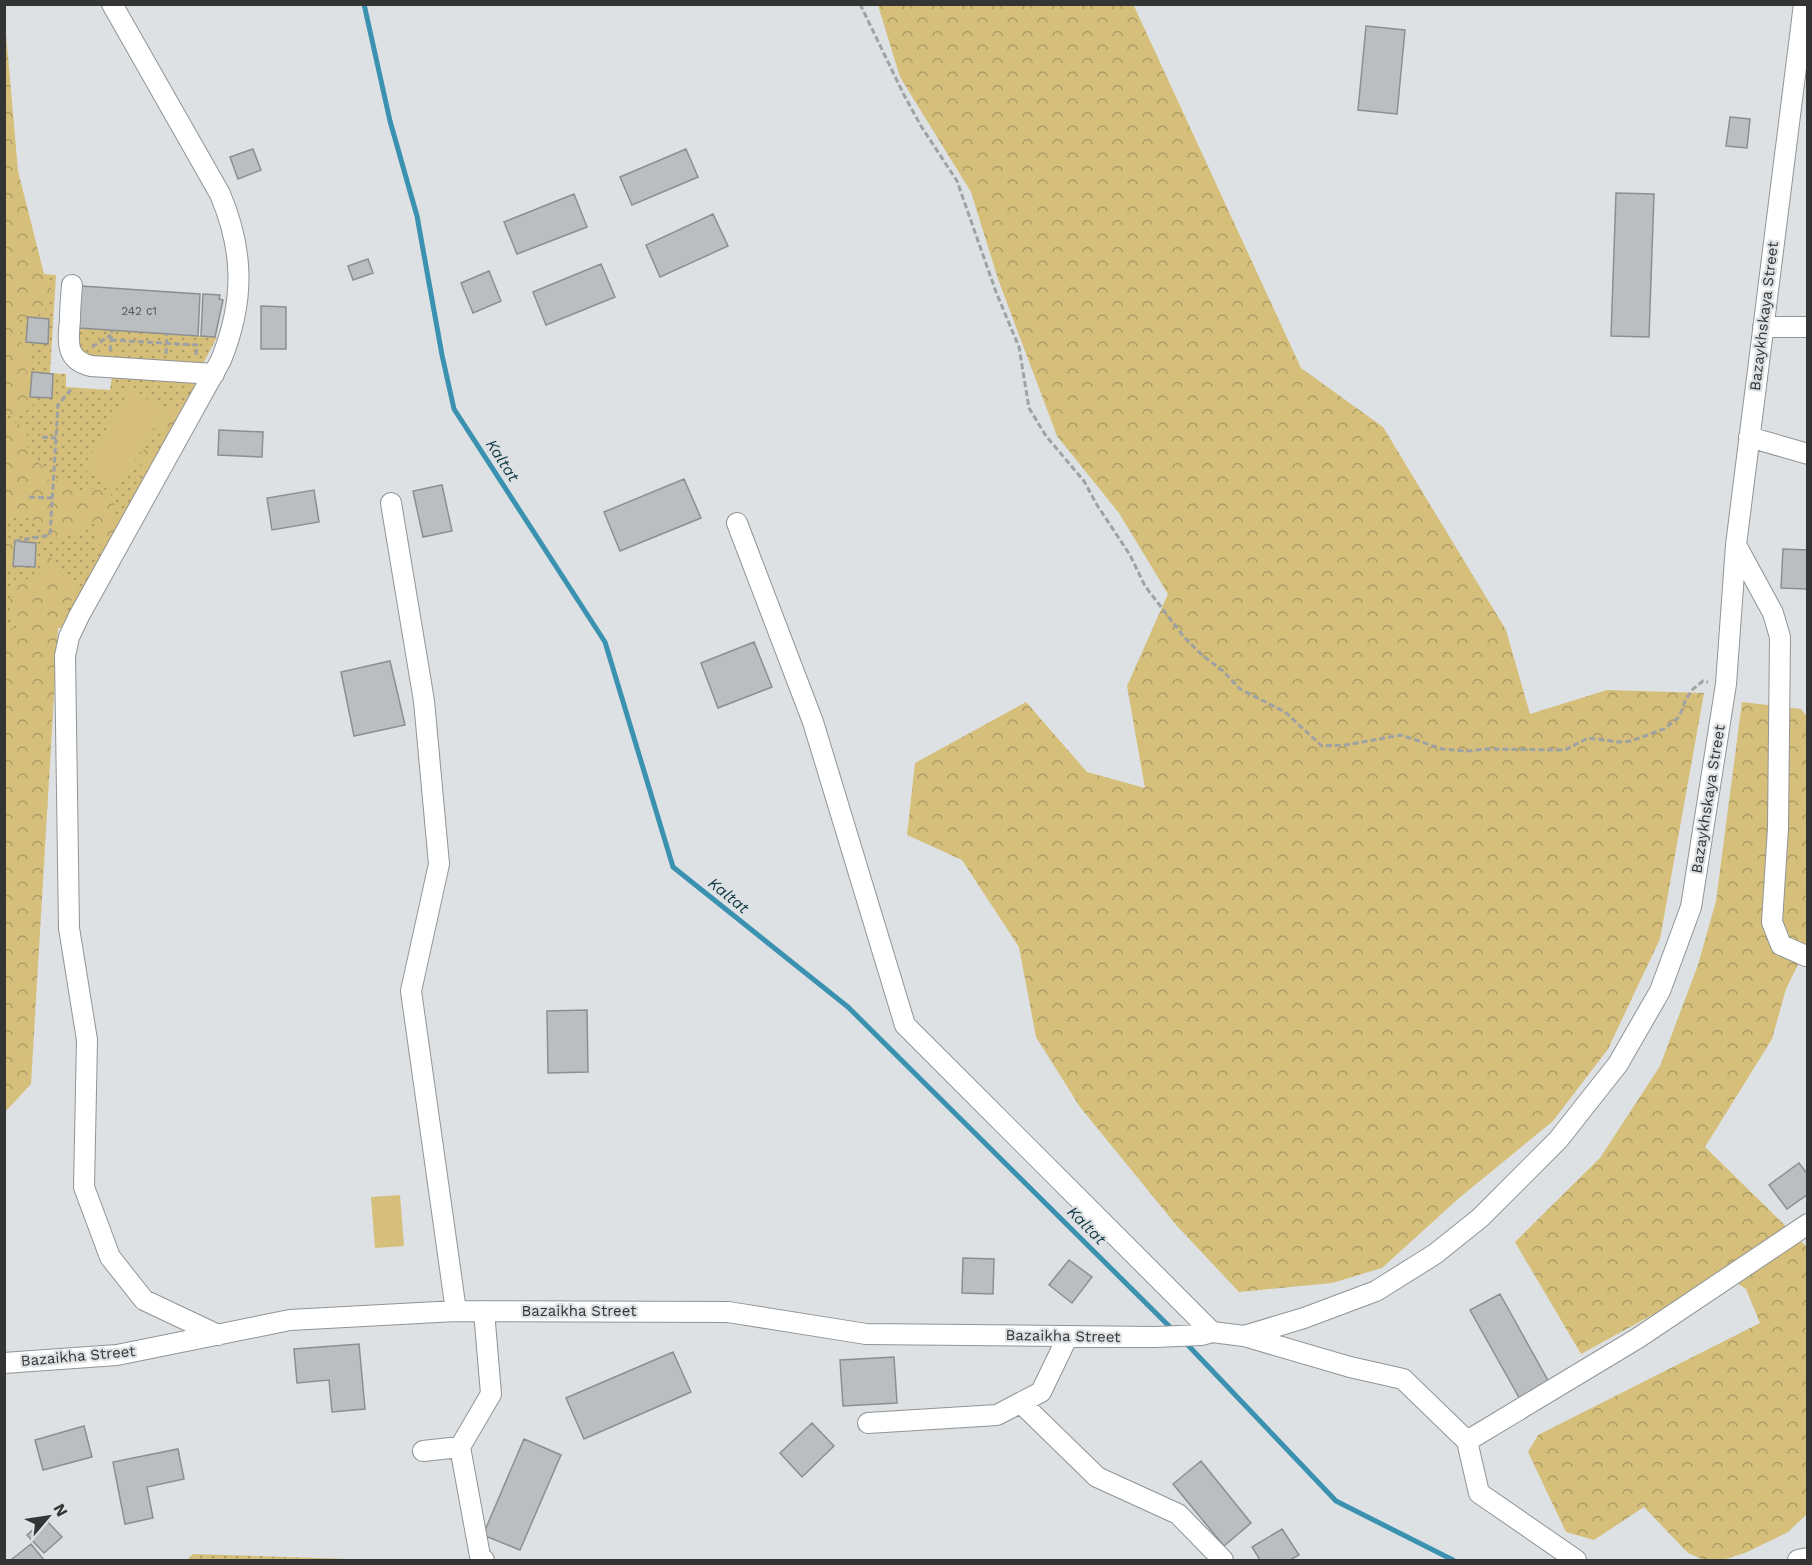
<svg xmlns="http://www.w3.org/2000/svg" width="1812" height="1565" viewBox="0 0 1812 1565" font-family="'Work Sans',sans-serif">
<defs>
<pattern id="green-dots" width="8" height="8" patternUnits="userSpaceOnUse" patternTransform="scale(1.5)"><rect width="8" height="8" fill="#d5bf7a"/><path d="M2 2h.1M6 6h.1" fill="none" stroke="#ad9c65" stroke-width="1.8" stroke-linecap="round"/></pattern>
<pattern id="forest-crowns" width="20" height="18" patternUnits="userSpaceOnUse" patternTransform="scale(1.5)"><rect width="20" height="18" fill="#d5bf7a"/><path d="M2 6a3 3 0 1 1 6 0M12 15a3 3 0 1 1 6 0" fill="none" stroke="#ad9c65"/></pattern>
</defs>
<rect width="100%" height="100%" fill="#dde1e3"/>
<path fill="url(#green-dots)" d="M4 271 56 275 50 373 66 374V387L110 390 112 377 199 383 61 628H5Z
M79 328 217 337 203 364 88 356C77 347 78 342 79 328Z
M193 1554 381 1560H382H187Z"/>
<path fill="url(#forest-crowns)" d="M878 5H1135L1134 6 1301 368 1383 427 1506 630 1530 714 1607 690 1704 693 1660 939 1608 1049 1553 1121 1458 1199 1382 1268 1332 1283 1239 1292 1177 1226 1080 1107 1036 1037 1019 947 962 860 907 835 915 763 1026 702 1087 772 1145 788 1127 686 1168 594 1119 513 1057 436 998 279 971 192 900 77Z
M4 10 18 171 44 274C63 296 45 320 19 320L22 330 17 341 23 343 31 352 30 365 25 370C48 390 34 422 4 412Z
M169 406H175L182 412 170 434C154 430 154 412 169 406Z
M13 422C32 427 26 442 28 455 40 461 46 469 49 482 63 478 73 482 83 493 102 480 121 494 112 516L121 521 106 548C94 544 92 535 95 524L86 521C69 547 41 542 30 514L20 517 6 515 5 523V424Z
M148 448H154L160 452 149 471H147C136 464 136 453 148 448Z
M5 533C17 545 18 562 5 573Z
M46 558C59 557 57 566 59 575L70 576C82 584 80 597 68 603L66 616 58 628 31 1084 5 1112V628H18C0 604 11 575 43 577L40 566 41 561Z
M1742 702 1801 709 1808 718 1807 946 1786 989 1772 1039 1705 1147 1806 1246 1807 1245V1514L1788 1532 1745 1553 1722 1560H1704L1688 1553 1644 1507 1594 1540 1566 1532 1528 1452 1538 1435 1760 1323 1746 1289 1725 1275 1581 1354 1515 1242 1600 1158 1660 1066 1698 965 1716 901Z"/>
<path fill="#d5bf7a" d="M130 389 165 409 118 489 83 469Z
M400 1195 404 1246 375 1248 371 1197Z"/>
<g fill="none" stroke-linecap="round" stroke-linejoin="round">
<path stroke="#3a91b0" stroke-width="5" d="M364 4 390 121 417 216 442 355 454 409 605 642 673 867 848 1007 1175 1332
M1184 1341 1336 1501 1453 1560"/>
</g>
<path fill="#babec0" stroke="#8b8f90" stroke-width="1.5" d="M1366 26 1405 30 1397 114 1358 110Z
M1730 117 1750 119 1747 148 1726 146Z
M253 149 261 170 238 179 230 157Z
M686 149 698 177 632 205 620 177Z
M1616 193 1654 194 1649 337 1611 336Z
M574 194 587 227 517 254 504 222Z
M713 214 728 246 660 277 646 245Z
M368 259 373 273 353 280 348 266Z
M601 264 615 297 546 325 533 292Z
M489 271 501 301 473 313 461 283Z
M81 286 200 294 198 336 79 328Z
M203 294 220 295 219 299 223 300 215 337 201 336Z
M261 306 286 307V349H261Z
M28 317 49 319 48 344 26 342Z
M32 372 53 374 52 398 30 397Z
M219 430 263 432 262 457 218 455Z
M684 479 701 518 620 551 604 512Z
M442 485 452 531 423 537 413 491Z
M314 490 319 522 272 530 267 498Z
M15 541 36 543 35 567 13 566Z
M1783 549 1808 550V589L1781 588Z
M754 642 772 687 718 708 701 663Z
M390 661 405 725 354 736 341 672Z
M587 1010 588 1072 548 1073 547 1011Z
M1799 1163 1808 1175V1194L1787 1209 1769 1185Z
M963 1258 994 1259 993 1294 962 1293Z
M1069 1260 1092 1277 1072 1303 1049 1285Z
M1500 1294 1550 1384 1521 1401 1470 1310Z
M359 1344 365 1409 332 1412 329 1380 297 1383 294 1349Z
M673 1352 691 1392 584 1439 566 1398Z
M894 1357 897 1403 843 1406 840 1360Z
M812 1423 834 1446 802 1477 780 1453Z
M84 1426 92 1457 43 1470 35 1440Z
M524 1439 561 1455 520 1550 483 1535Z
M178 1449 184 1479 147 1487 153 1518 125 1524 113 1462Z
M1201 1461 1251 1523 1224 1546 1173 1484Z
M45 1519 62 1537 44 1553 27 1535Z
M1282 1529 1299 1555 1290 1560H1260L1252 1547Z
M31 1544 44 1560H14L12 1559Z"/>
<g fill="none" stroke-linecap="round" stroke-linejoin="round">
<defs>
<path id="minor" d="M112 4 220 194C244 251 245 301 221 360L79 616 69 637 65 656 69 928 87 1040 84 1187 110 1257 144 1300 218 1335
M72 285C71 297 70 308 70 320 68 341 65 360 91 366L214 374
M1763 327H1808
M1749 437 1808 454
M391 503 424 701 439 864 411 991 456 1311
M737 523 813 722 905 1025 1212 1332
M1736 545 1773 613 1780 637 1778 828 1772 922 1781 945 1806 956 1808 955
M484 1311 491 1394 460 1447 480 1556 484 1560
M1244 1336 1350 1367 1403 1379 1467 1441 1638 1338 1808 1224
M4 1363 117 1355 290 1320 456 1311 728 1312 866 1334 1155 1337 1202 1335 1212 1332 1244 1336 1304 1318 1376 1291 1435 1254 1480 1218 1558 1140 1618 1064 1660 991 1691 907 1726 684 1736 545 1804 4
M1021 1403 1097 1477 1178 1514 1223 1560
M868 1423 997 1415 1041 1392 1068 1336
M1467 1441 1479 1493 1576 1560
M423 1451 460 1447
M1798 1560 1808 1558"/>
</defs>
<use href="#minor" stroke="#909496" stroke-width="22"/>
<path stroke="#9ea2a3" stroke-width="3" stroke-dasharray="6 3" stroke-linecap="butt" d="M860 4 904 95 921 126 957 181 996 292 1019 347 1029 408 1046 436 1084 481 1097 505 1130 555 1145 586 1184 637 1202 655 1223 671 1240 689 1285 712 1322 746 1346 745 1401 735 1442 749 1467 751 1486 749 1565 750 1588 738 1619 742 1631 741 1664 729 1679 717 1686 699 1693 689 1703 681 1708 682
M111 340 197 345 196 356
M92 347 111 335
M110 351 112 331
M166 354 167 334
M42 437 56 438
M29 497 52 498
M15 541 50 535 58 405 72 388"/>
<use href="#minor" stroke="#fff" stroke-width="20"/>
</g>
<g text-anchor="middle" stroke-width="4.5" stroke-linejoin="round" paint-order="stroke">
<g font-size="12" fill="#555758">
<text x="139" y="315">242 с1</text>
</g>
<g font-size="15" fill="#333535" stroke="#dde1e3">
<text transform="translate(1764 316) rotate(-83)" y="5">Bazaykhskaya Street</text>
<text transform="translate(1708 799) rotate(-81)" y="5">Bazaykhskaya Street</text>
<text x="579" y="1316">Bazaikha Street</text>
<text transform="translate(1063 1336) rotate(1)" y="5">Bazaikha Street</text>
<text transform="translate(78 1356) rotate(-5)" y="5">Bazaikha Street</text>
</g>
<g font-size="16" font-style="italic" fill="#103845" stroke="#dde1e3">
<text transform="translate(503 460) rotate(57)" y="6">Kaltat</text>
<text transform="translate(729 895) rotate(39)" y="6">Kaltat</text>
<text transform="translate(1087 1225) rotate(45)" y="6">Kaltat</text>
</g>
</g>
<rect width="1812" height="1565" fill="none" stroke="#333535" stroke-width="12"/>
<g transform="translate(48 1517) rotate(61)" stroke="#dde1e3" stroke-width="4.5" paint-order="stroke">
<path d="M0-4.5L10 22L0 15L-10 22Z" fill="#333535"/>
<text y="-9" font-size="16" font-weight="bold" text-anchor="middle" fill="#333535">N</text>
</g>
</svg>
